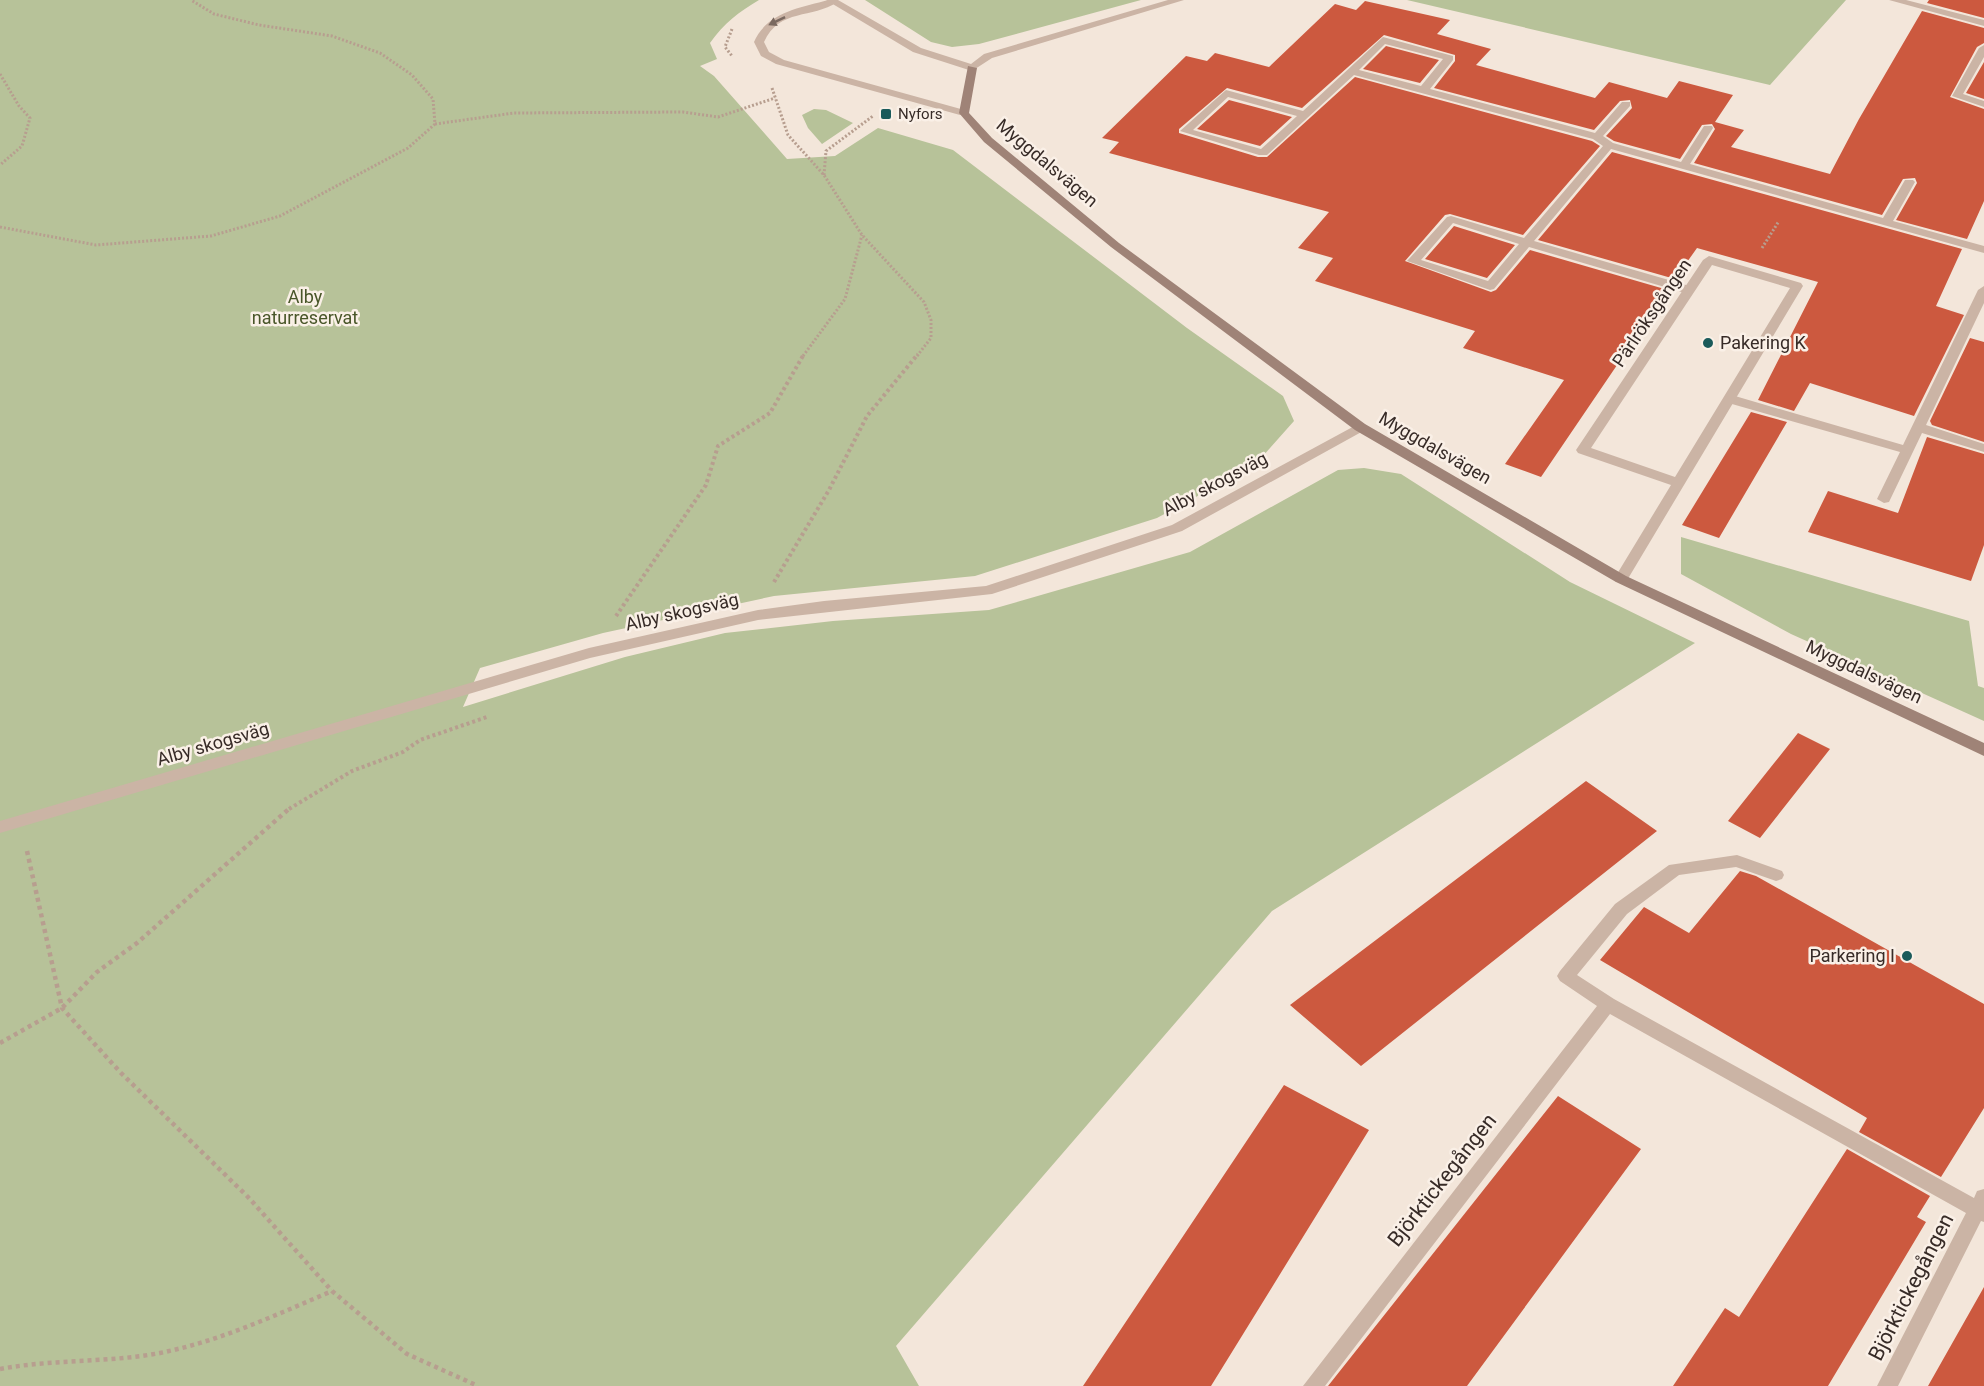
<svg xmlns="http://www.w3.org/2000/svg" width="1984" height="1386" viewBox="0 0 1984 1386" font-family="Roboto,sans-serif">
<rect width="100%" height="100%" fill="#f3e6da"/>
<path fill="#b7c299" d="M0 0H759C739 12 724 23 710 43L717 59 700 66 714 76 787 159 835 156 878 128 953 150 1187 328 1283 396 1294 421 1255 465 1157 518 975 576 774 596 603 633 480 668 463 707 625 657 725 633 833 621 989 610 1190 552 1338 470 1364 468 1401 474 1570 582 1695 643 1272 911 896 1346 919 1386H0Z
M865 0H1141L979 44 952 47 931 42Z
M1407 0H1846L1770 85Z
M814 109 826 110 853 123 822 144 808 128 802 115Z
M1681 537 1969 621 1978 686 1984 688V721L1791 634 1681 574Z"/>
<path fill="#cc593f" d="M1929 0H1984V18L1927 3Z
M1365 1 1450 20 1437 34 1491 49 1476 65 1595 98 1609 82 1667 98 1679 81 1733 95 1715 122 1744 130 1731 147 1830 174 1859 119 1922 11 1984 28V43L1977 47 1950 97 1984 109V201L1967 239 1896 220 1917 183 1915 178 1903 179 1882 215 1694 163 1715 129 1712 124 1702 125 1680 159 1614 141 1606 136 1632 108 1630 100 1620 101 1594 130 1434 88 1455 61V55L1384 35 1302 108 1227 88 1179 129V133L1258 157H1267L1355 77 1592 141 1600 146 1523 235 1450 214 1445 215 1405 261 1491 292 1496 290 1530 250 1668 290 1541 477 1505 464 1564 380 1463 348 1475 331 1315 281 1333 258 1298 248 1329 212 1109 153 1119 142 1102 138 1186 56 1207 61 1215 53 1269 67 1335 4 1356 10Z
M1386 46 1439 60 1420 83 1363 69Z
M1984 62V99L1966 93Z
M1229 100 1292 117 1260 146 1197 129Z
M1612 152 1962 249 1936 306 1964 315 1914 416 1810 383 1794 411 1758 400 1818 282 1697 248 1675 279 1538 240Z
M1454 226 1515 245 1487 278 1425 259Z
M1970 338 1984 342V442L1932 425 1930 421Z
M1751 412 1787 422 1719 538 1682 525Z
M1927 437 1984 454V545L1971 581 1808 532 1828 491 1898 513Z
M1798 733 1830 749 1760 838 1728 821Z
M1586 781 1657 831 1361 1066 1290 1005Z
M1740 871 1756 876 1984 1004V1108L1941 1177 1859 1132 1867 1118 1600 960 1644 907 1689 933Z
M1284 1085 1369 1130 1211 1386H1083Z
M1558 1096 1641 1149 1467 1386H1328Z
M1847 1149 1930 1196 1917 1217 1926 1222 1828 1386H1673L1725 1308 1739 1317Z
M1984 1287V1386H1928Z"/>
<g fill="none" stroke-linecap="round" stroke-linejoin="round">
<path stroke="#b79e8f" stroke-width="3" stroke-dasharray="2 2" stroke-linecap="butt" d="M732 29 725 47 732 56
M0 74 19 106 30 118 22 146 0 165
M772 88 788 135 824 175 862 235 924 302 931 320V338L917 356
M435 124 514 113 683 112 718 117 775 98
M824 175 826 151 873 116
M0 227 96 245 211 236 280 216 408 148 435 124 433 99 412 75 380 53 332 36 259 25 214 14 191 0
M1762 248 1779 221
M803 356 845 299 862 235"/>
<path stroke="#b79e8f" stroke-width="4" stroke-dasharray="3 3" stroke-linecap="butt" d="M774 582 829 490 867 416 918 354
M616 616 706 485 718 446 770 413 804 354
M289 809 352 771 403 752 420 740 487 717"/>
<path stroke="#b79e8f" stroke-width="4.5" stroke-dasharray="4 4" stroke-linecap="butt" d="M27 851 62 1008 121 1073 248 1197 332 1291 407 1354 478 1386
M0 1043 62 1008 97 972 137 943 291 807
M0 1369C53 1359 107 1363 160 1353 220 1341 276 1315 332 1291"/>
<path fill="#cbb4a5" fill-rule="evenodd" d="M828 0 837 2C813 19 779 8 764 42L769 52 784 60 968 111V115H960L776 64 761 56 754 42C767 12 800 8 828 0Z
M1889 0H1906L1984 20V26Z
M1383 37 1453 56V60L1430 89 1595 133 1622 102H1630V106L1603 136 1613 143 1681 162 1704 126H1712L1713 128 1690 164 1883 218 1905 180H1913L1915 182 1893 221 1984 246V253L1611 149 1534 241 1693 287V293H1685L1529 247 1494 289 1490 290 1407 261 1447 217 1451 216 1524 238 1603 146 1593 139 1354 75 1267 155H1259L1180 131 1226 90 1303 111ZM1385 44 1443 59 1421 86 1359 70ZM1228 97 1297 116 1261 149 1193 130ZM1453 223 1519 244 1488 281 1421 260Z
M1984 45V57L1963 94 1984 101V107L1952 96 1979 48Z
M1984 286V303L1926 425 1984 444V452L1922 433 1889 502 1884 503 1877 499 1900 452 1725 402 1724 399 1730 395 1735 396 1903 445 1978 290Z
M1737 855 1782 871 1784 875 1782 879 1776 881 1736 867 1679 875 1627 914 1577 975 1614 999 1974 1198 1977 1191 1984 1189V1222L1981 1221 1898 1386H1877L1966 1213 1610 1014 1325 1386H1303L1597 1006 1560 981 1557 976 1560 971 1615 904 1669 865Z"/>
<path fill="#cbb4a5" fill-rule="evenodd" d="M826 0H838L921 48 971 64 984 54 1168 0H1184L992 58 972 71 913 52Z
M1709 256 1801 283 1803 286 1626 582H1616L1614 579 1671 485 1578 453 1576 450 1703 260ZM1712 265 1790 288 1675 477 1591 448Z
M1360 423 1365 424 1366 427 1365 430 1182 531 992 594 758 620 590 658 0 833V821L589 648 758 610 824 601 986 586 1172 525Z"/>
<path fill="#9f8377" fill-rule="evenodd" d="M968 66 977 68 969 113 992 138 1119 243 1365 424 1626 576 1984 743V756L1616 582 1355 430 1111 247 984 142 959 113Z"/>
</g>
<defs><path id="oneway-solid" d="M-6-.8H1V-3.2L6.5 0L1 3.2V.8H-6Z" transform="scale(1.5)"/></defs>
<use fill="#7a6960" href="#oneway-solid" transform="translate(777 21) rotate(154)"/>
<g fill="#1a5a5a" stroke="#faf0e7" stroke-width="2">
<rect x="880" y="108" width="12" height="12" rx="3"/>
<circle cx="1708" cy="343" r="6"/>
<circle cx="1907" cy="956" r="6"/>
</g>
<g text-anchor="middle" stroke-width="5" stroke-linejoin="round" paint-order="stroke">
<g font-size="15" fill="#372b27" stroke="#faf0e7" text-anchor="start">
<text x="898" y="119">Nyfors</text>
</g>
<g font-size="18" fill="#372b27" stroke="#faf0e7">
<text transform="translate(1047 163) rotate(40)" y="6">Myggdalsvägen</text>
<text transform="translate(1652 313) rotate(-56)" y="6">Pärlröksgången</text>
<text transform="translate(1435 448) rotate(30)" y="6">Myggdalsvägen</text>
<text transform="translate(1215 484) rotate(-28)" y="6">Alby skogsväg</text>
<text transform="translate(682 612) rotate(-13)" y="6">Alby skogsväg</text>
<text transform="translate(1864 672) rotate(25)" y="6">Myggdalsvägen</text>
<text transform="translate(213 744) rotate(-16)" y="6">Alby skogsväg</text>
</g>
<g font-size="18" fill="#495629" stroke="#faf0e7">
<text x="305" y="303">Alby<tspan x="305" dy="21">naturreservat</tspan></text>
</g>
<g font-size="18" fill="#372b27" stroke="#faf0e7" text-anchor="start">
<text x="1720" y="349">Pakering K</text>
<text x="1895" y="962" text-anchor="end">Parkering I</text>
</g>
<g font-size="21" fill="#372b27" stroke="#faf0e7">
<text transform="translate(1442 1180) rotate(-52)" y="7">Björktickegången</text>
<text transform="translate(1911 1287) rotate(-63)" y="7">Björktickegången</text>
</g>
</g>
</svg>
